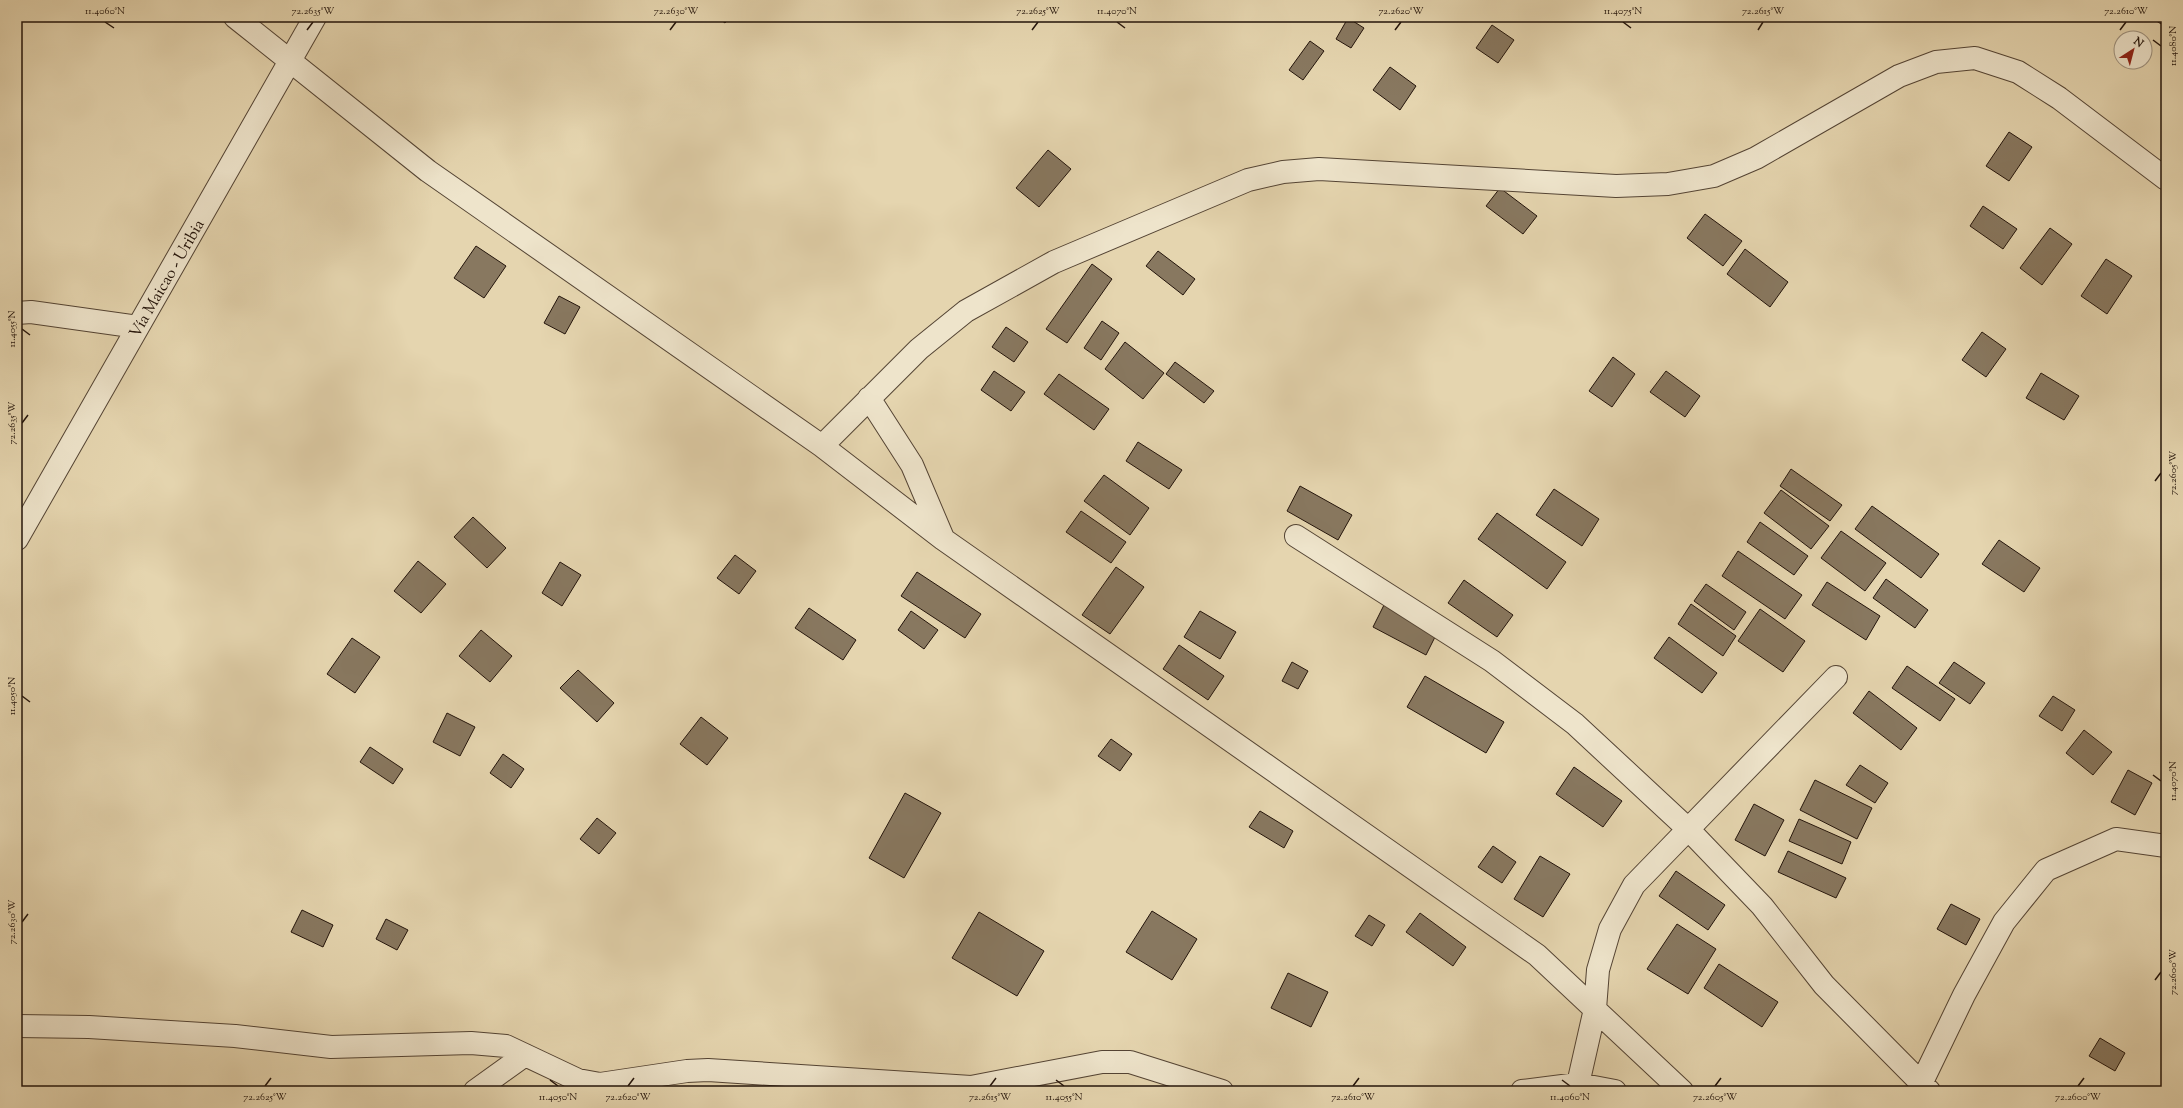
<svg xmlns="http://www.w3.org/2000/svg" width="2183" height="1108" viewBox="0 0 2183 1108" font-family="'Sorts Mill Goudy',serif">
<rect width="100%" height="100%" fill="#e5d5af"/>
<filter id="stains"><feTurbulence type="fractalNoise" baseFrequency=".005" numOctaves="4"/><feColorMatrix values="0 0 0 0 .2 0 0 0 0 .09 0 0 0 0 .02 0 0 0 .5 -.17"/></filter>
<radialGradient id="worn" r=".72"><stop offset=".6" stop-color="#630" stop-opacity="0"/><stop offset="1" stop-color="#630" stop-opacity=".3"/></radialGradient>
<path fill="#887860" stroke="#23140b" d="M717 17H730L725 23Z
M2150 17H2166V27Z
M1348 18 1364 28 1351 48 1336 39Z
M1492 25 1514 40 1498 63 1476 48Z
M1310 41 1324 51 1303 80 1289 70Z
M1390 67 1416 86 1400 110 1373 90Z
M2009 132 2032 147 2009 181 1986 166Z
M1048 150 1071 169 1039 207 1016 188Z
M1500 188 1537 216 1523 234 1486 206Z
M1983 206 2017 229 2003 249 1970 226Z
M1705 214 1742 241 1723 266 1687 238Z
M2050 228 2072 244 2042 285 2020 268Z
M476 246 506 266 484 298 454 278Z
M1745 249 1788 282 1770 307 1727 274Z
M1158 251 1195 279 1183 295 1146 266Z
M2106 259 2132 276 2107 314 2081 296Z
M1092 264 1112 279 1067 343 1046 329Z
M559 296 580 307 565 334 544 323Z
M1102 321 1119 333 1101 360 1084 348Z
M1006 327 1028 342 1014 362 992 347Z
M1982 332 2006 349 1986 377 1962 360Z
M1125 342 1164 373 1143 399 1105 369Z
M1613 357 1635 374 1612 407 1589 391Z
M1175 362 1214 391 1204 403 1166 374Z
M994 371 1025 392 1011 411 981 390Z
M1666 371 1700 396 1685 417 1650 392Z
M2041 373 2079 396 2064 420 2026 398Z
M1059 374 1109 409 1094 430 1044 394Z
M1138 442 1182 470 1169 489 1126 461Z
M1791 469 1842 505 1830 521 1780 486Z
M1104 475 1149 508 1130 535 1084 501Z
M1300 486 1352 515 1338 540 1287 511Z
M1554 489 1599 519 1582 546 1536 515Z
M1781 490 1829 526 1811 549 1764 513Z
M1872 506 1939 554 1921 578 1855 529Z
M1081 511 1126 542 1111 563 1066 532Z
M1497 513 1566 562 1547 589 1478 539Z
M473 517 506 548 487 568 454 537Z
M1760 522 1808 556 1794 575 1747 542Z
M1841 531 1886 563 1865 591 1821 558Z
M1999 540 2040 568 2024 592 1982 564Z
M1738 551 1802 595 1785 619 1722 576Z
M735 555 756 571 739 594 717 578Z
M418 561 446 584 421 613 394 591Z
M560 562 581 575 562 606 542 593Z
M1116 567 1144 587 1110 634 1082 615Z
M917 572 981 614 965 638 901 596Z
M1886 579 1928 610 1915 628 1873 598Z
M1464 580 1513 615 1497 637 1448 603Z
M1827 582 1880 616 1866 640 1812 605Z
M1706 584 1746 612 1734 630 1694 601Z
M1691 604 1736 636 1723 656 1678 624Z
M1384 605 1437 633 1426 655 1373 627Z
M809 608 856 640 843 660 795 628Z
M1760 609 1805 641 1783 672 1738 641Z
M911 611 938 630 924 649 898 630Z
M1200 611 1236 632 1220 659 1184 637Z
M481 630 512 656 490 682 459 656Z
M1669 637 1717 673 1702 693 1654 658Z
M352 638 380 657 355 693 327 674Z
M1179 645 1224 676 1208 700 1163 669Z
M1292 662 1308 671 1298 689 1282 681Z
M1954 662 1985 683 1970 704 1939 683Z
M1907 666 1955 699 1940 721 1892 688Z
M578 670 614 703 597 722 560 688Z
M1425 676 1504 722 1486 753 1407 707Z
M1869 691 1917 728 1901 750 1853 713Z
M2053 696 2075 710 2062 731 2039 716Z
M447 713 475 727 460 756 433 742Z
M701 717 728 738 707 765 680 744Z
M2084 730 2112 752 2093 775 2066 753Z
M1111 739 1132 754 1120 771 1098 756Z
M370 747 403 769 393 784 360 762Z
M503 754 524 769 511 788 490 773Z
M1860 765 1888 783 1875 803 1846 785Z
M1574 767 1622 801 1603 827 1556 794Z
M2128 770 2152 783 2135 815 2111 802Z
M1815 780 1872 808 1857 839 1800 810Z
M905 793 941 813 904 878 869 858Z
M1754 804 1784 820 1765 856 1735 840Z
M1260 811 1293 831 1284 848 1249 827Z
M597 818 616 833 599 854 580 839Z
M1799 819 1851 842 1842 864 1789 841Z
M1493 846 1516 862 1502 883 1478 867Z
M1788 851 1846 878 1836 898 1778 872Z
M1540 856 1570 874 1543 917 1514 899Z
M1676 871 1725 905 1708 930 1659 896Z
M1951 904 1980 919 1966 945 1937 929Z
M302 910 333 925 323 947 291 932Z
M1152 911 1197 939 1172 980 1126 952Z
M979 912 1044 951 1017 996 952 958Z
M1420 913 1466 947 1453 966 1406 932Z
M1369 915 1385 925 1372 946 1355 936Z
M386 919 408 930 397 950 376 939Z
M1677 924 1716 949 1688 994 1647 969Z
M1719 964 1778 1002 1762 1027 1704 988Z
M1288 973 1328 992 1311 1027 1271 1008Z
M2100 1038 2125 1053 2115 1071 2089 1056Z"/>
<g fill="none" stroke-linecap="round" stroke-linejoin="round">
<defs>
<path id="minor" d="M235 17 428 171 822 446 943 539 1537 955 1682 1091
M17 313 31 312 138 327
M869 398 912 465 943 538
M822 446 919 349 966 311 1054 262 1248 180 1283 172 1319 169 1616 186 1668 184 1714 176 1756 158 1899 76 1936 62 1975 58 2018 72 2059 98 2166 179
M1296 536 1492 661 1575 724 1688 829 1762 906 1824 985 1929 1091
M17 539 315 17
M17 1026 89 1027 235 1036 331 1047 471 1043 506 1046 578 1080 600 1084 687 1071 708 1070 971 1087 1102 1062H1130L1222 1091
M1921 1084 1964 995 2004 922 2046 870 2116 839 2166 846
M475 1091 525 1055
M1522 1091 1578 1084 1615 1091
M1580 1091 1578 1084 1595 1009 1598 970 1610 929 1634 885 1836 677"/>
</defs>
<use href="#minor" stroke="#544434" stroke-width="24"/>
<use href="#minor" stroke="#eee4cb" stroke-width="22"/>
</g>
<path fill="none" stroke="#23140b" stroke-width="1.5" d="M105 22 114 28M1117 22 1125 28M1623 22 1631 28M307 30 313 22M670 30 676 22M1032 30 1038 22M1395 30 1401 22M1758 30 1763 22M2120 30 2126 22M2153 40 2161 46M22 329 30 335M22 423 28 415M2155 481 2161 473M22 696 30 702M2153 775 2161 781M22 922 28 914M2155 980 2161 972M550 1080 558 1086M1056 1080 1064 1086M1562 1080 1570 1086M265 1086 271 1078M628 1086 634 1078M990 1086 996 1078M1353 1086 1359 1078M1715 1086 1721 1078M2078 1086 2084 1078"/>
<g text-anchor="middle" stroke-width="3" stroke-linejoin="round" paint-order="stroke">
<g font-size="16" fill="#23140b" stroke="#eee4cb">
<text transform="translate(166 278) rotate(-60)" y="6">Vía Maicao - Uribia</text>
</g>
</g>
<rect width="2183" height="1108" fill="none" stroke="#e5d5af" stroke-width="44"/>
<g transform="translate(2133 50) rotate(36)"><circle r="19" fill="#eee4cb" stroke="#9d917e"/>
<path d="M0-3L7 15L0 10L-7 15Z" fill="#8f2418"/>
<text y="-6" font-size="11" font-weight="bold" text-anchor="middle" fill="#23140b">N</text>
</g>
<rect x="22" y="22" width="2139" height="1064" fill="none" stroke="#23140b" stroke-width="1.5"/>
<g font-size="10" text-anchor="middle" fill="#23140b">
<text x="105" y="14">11.4060°N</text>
<text x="313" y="14">72.2635°W</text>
<text x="676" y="14">72.2630°W</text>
<text x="1038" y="14">72.2625°W</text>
<text x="1117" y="14">11.4070°N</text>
<text x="1401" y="14">72.2620°W</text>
<text x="1623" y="14">11.4075°N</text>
<text x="1763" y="14">72.2615°W</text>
<text x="2126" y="14">72.2610°W</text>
<text transform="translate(2172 46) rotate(-90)" y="4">11.4080°N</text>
<text transform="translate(11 329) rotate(-90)" y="4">11.4055°N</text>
<text transform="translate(11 423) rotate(-90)" y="4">72.2635°W</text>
<text transform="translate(2172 473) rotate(-90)" y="4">72.2605°W</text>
<text transform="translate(11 696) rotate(-90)" y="4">11.4050°N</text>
<text transform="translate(2172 781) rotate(-90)" y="4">11.4070°N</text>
<text transform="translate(11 922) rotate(-90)" y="4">72.2630°W</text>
<text transform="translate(2172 972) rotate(-90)" y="4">72.2600°W</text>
<text x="265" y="1100">72.2625°W</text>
<text x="558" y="1100">11.4050°N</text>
<text x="628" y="1100">72.2620°W</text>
<text x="990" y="1100">72.2615°W</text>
<text x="1064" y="1100">11.4055°N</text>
<text x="1353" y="1100">72.2610°W</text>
<text x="1570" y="1100">11.4060°N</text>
<text x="1715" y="1100">72.2605°W</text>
<text x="2078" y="1100">72.2600°W</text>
</g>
<rect width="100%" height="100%" filter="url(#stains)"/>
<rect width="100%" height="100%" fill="url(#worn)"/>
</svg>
